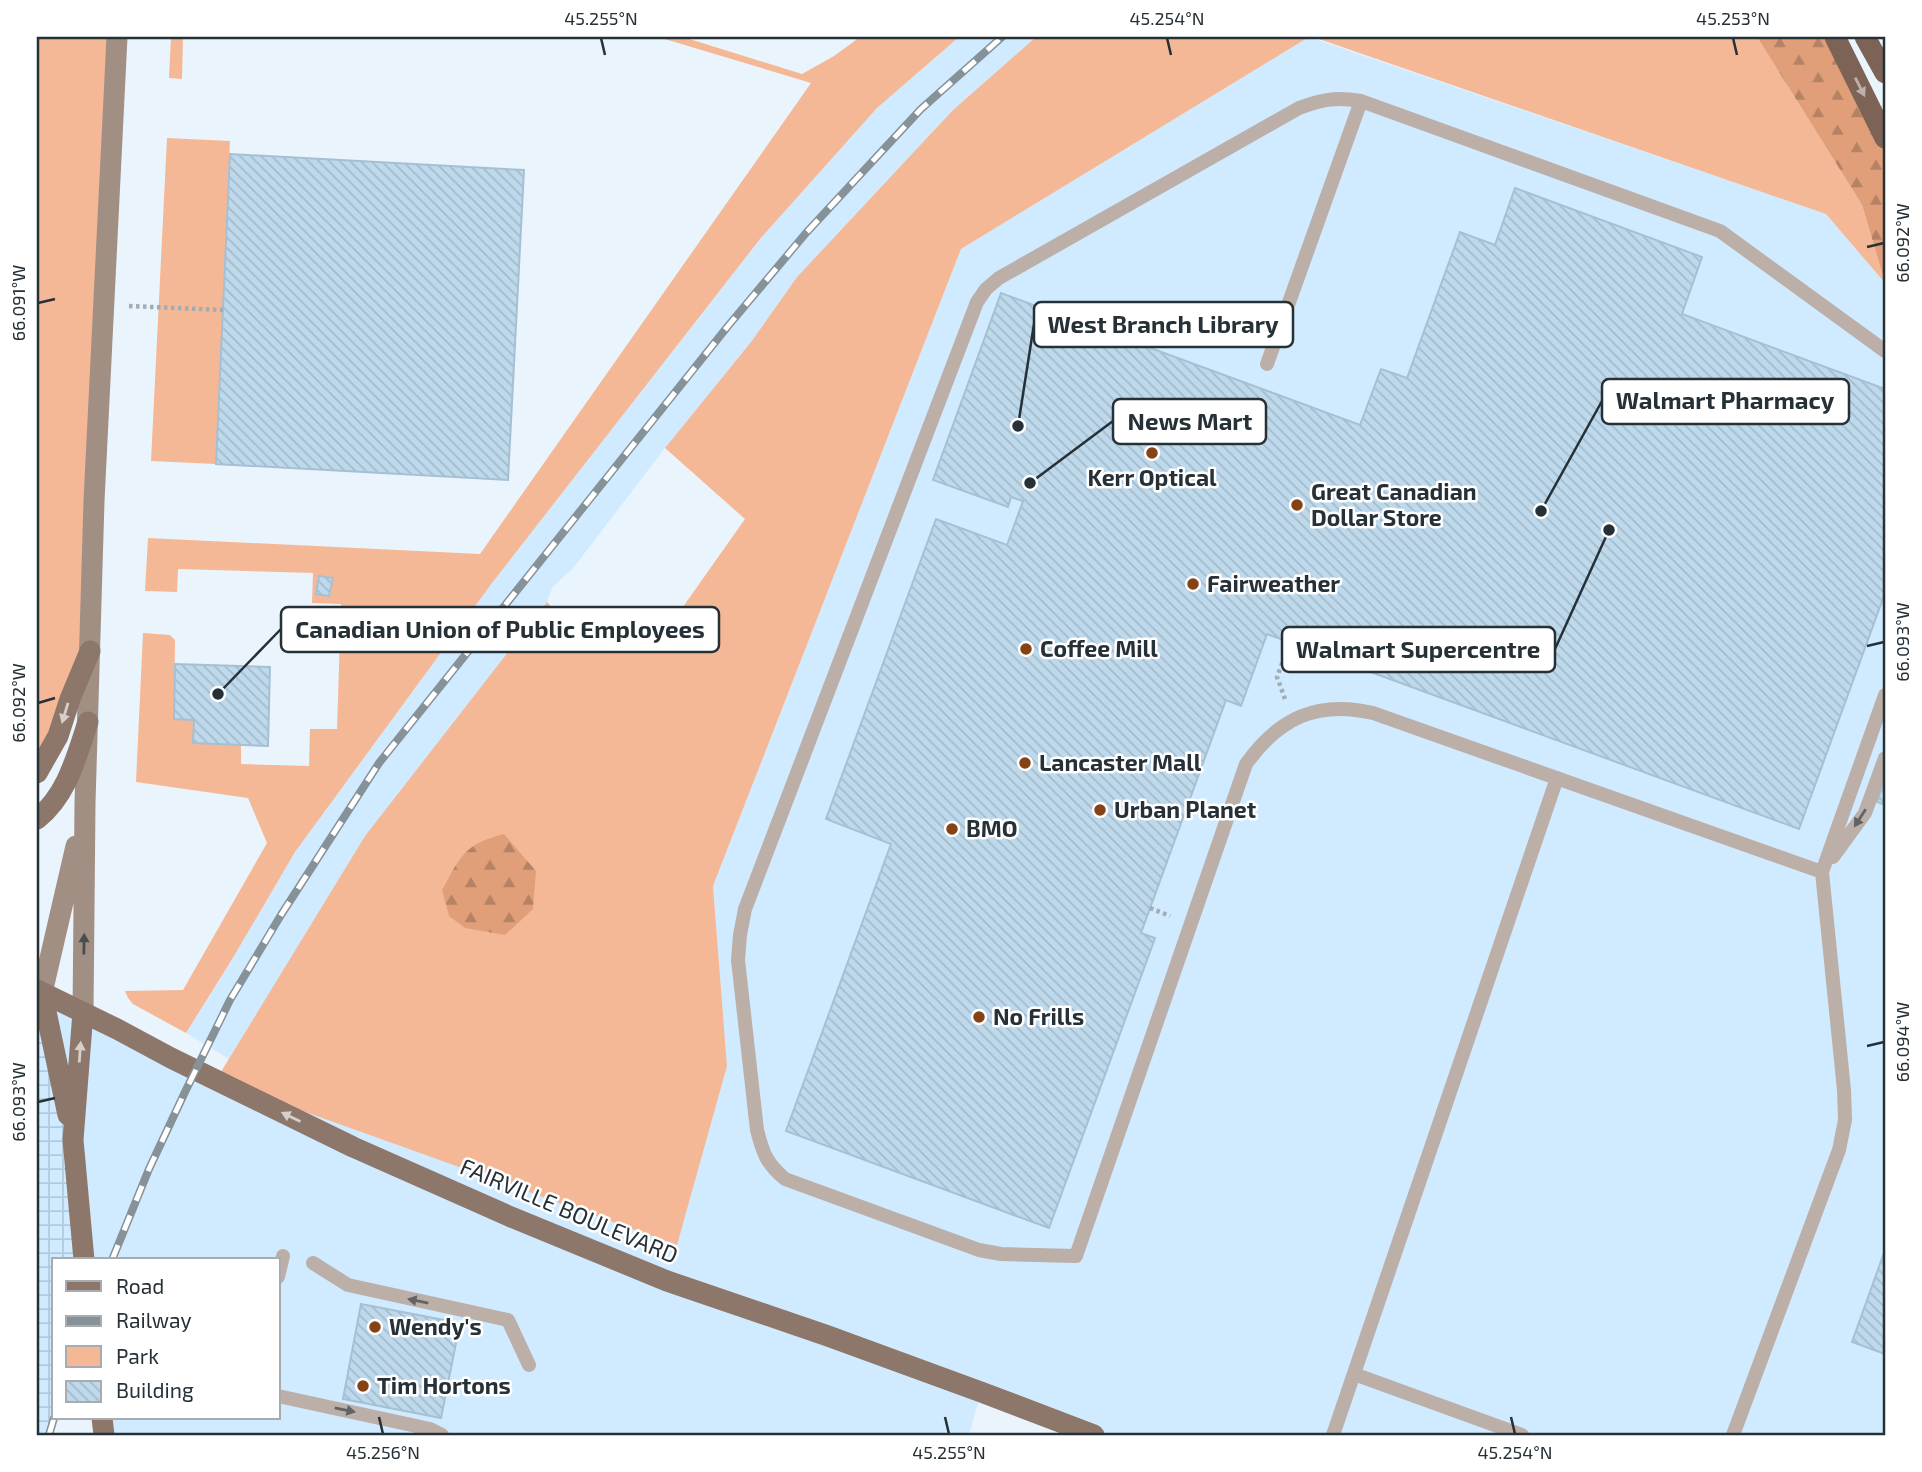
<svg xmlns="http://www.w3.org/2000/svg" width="1922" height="1472" viewBox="0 0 1922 1472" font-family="'Exo 2',sans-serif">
<defs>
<pattern id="industrial-grid" width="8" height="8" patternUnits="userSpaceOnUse" patternTransform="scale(1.75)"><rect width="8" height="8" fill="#d0ebff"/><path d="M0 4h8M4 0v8" fill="none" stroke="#b2cadb"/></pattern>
<pattern id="forest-firs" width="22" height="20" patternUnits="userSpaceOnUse" patternTransform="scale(1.75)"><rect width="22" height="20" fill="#e19f79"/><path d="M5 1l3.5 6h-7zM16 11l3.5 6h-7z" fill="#b68264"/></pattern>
<pattern id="building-back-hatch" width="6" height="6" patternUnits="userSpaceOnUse" patternTransform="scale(1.75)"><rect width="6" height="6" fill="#bed9ec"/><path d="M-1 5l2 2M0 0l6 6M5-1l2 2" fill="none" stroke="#a3bbcb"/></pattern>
</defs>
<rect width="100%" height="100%" fill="#eaf4fc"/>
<path fill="#d0ebff" d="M959 37H1036L953 110 797 277 751 342 665 448 574 567 552 588 547 602 365 836 229 1059 186 1033 234 956 295 852 492 583 760 239 877 108Z
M1309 37 1826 214 1885 283V1435H1094L981 1392 969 1435H104L102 1418H278V1260H84L42 993 216 1080 727 1066 713 886 961 249Z"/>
<path fill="url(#industrial-grid)" d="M37 990 73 1140 84 1260H54V1418L49 1435H37Z"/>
<path fill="#f5b896" d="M37 37H117L90 651 37 773Z
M171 37H183L182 79 169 78Z
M658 37H683L802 74 834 56 860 37H959L877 108 760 239 492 583 295 852 234 956 186 1033 133 1004 128 998 125 991 183 990 267 843 248 798 136 782 143 633 170 635 175 640 174 719 194 720V743L241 745V764L309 766 310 729H337L341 604 312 603 313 573 178 569 177 592 145 591 148 538 480 554 811 83Z
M1036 37H1309L961 249 713 886 727 1066 677 1245 216 1080 365 836 547 602 557 614 586 622 631 614 661 638 745 519 665 448 751 342 797 277 953 110Z
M1313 37H1757L1862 205 1885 283 1826 214Z
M167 138 230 141 216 464 151 461Z"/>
<path fill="url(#forest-firs)" d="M1757 37H1832L1885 138V283L1862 205Z
M504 834 536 871 533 909 505 935 465 928 449 916 442 890C461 856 464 844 504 834Z"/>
<path fill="url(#building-back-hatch)" stroke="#a6c0d3" stroke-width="2" d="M230 154 524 170 508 480 216 464Z
M1515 188 1702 257 1682 314 1885 389V593L1799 829 1267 634 1241 706 1226 700 1141 933 1155 938 1049 1228 786 1131 891 844 826 819 936 519 1007 545 1023 501 1011 497 1008 507 933 480 1001 293 1360 425 1381 369 1407 378 1460 232 1495 245Z
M319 576 333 578 329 596 316 594Z
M175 664 270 667 268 746 193 743 194 720 174 719Z
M1885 778V805L1877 802Z
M1885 1250V1354L1852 1342Z
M361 1304 460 1323 441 1418 343 1399Z"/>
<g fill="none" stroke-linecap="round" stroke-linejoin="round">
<path stroke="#a2acb4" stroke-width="4.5" stroke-dasharray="3.5 3.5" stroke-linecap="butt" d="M129 306 223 310
M1124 338 1131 315
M1285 699 1277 677 1290 642
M1150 908 1170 916"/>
<path stroke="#bcafa8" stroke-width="14" d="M1267 364 1361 101
M1833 857 1865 813 1885 758
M1822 872 1373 713C1317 700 1279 718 1246 764L1076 1256 1001 1254 979 1250 785 1179C766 1163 763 1153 757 1130L738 960 740 935 745 909 977 302 986 289 999 278 1299 108C1323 99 1336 97 1361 101L1720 231 1885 351
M313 1263 348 1285 508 1320 529 1365
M278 1277 283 1256
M1354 1374 1522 1435
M278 1396 430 1429 442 1435
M1333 1435 1557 778
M1733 1435 1839 1150 1845 1120 1844 1090 1822 872 1885 695"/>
<path stroke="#a18f84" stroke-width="21" d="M42 993 76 846
M83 1012 85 803 94 501 117 37"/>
<path stroke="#8d776b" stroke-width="21" d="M37 773 58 736 70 699 90 651
M37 819C67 795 76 758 88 722
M37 990 117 1029 171 1058 353 1147 511 1217 667 1281 828 1336 981 1392 1094 1435
M42 993 68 1115
M83 1012 73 1140 84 1260
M102 1418 104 1435"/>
<path stroke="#7c6355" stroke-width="21" d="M1835 37 1885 138
M1865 37 1885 73"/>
<defs>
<path id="rail" d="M112 1260 149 1169 185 1092 230 1000 281 915 379 763 728 326 806 233 921 109 1002 37
M49 1435 54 1418"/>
</defs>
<use href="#rail" stroke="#879198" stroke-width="8"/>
<use href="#rail" stroke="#fff" stroke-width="5" stroke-dasharray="16" stroke-linecap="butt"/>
</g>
<defs><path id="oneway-solid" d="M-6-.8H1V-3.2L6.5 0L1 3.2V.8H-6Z" transform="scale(1.75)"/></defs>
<use fill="#beb1aa" href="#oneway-solid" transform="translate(1860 87) rotate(63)"/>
<g fill="#d7cfcb">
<use href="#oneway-solid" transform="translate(65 713) rotate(107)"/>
<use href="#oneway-solid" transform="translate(80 1052) rotate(-86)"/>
<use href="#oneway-solid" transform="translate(291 1117) rotate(-154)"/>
</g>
<g fill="#626364">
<use href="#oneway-solid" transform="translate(1860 818) rotate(123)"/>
<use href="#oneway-solid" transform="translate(418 1301) rotate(-168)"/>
<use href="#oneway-solid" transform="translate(345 1410) rotate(12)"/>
</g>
<use fill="#4b4c4e" href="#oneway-solid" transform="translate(84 944) rotate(-89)"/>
<path fill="none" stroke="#263037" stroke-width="2.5" d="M601 38 605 55M1167 38 1171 55M1733 38 1737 55M1867 247 1884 243M38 303 55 299M1867 646 1884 642M38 703 55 698M1867 1046 1884 1042M38 1102 55 1098M379 1417 383 1434M945 1417 949 1434M1511 1417 1515 1434"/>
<g fill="#854214" stroke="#fff" stroke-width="2.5">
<circle cx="1152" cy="453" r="7"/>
<circle cx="1297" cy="505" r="7"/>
<circle cx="1193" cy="584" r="7"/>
<circle cx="1026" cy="649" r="7"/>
<circle cx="1025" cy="763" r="7"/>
<circle cx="1100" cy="810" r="7"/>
<circle cx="952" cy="829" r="7"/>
<circle cx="979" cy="1017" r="7"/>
<circle cx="375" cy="1327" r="7"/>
<circle cx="363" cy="1386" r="7"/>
</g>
<g text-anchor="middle" stroke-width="5" stroke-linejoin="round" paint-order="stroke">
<g font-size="23" font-weight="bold" fill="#263037" stroke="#fff" text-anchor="start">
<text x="1152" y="486" text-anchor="middle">Kerr Optical</text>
<text x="1311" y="500">Great Canadian<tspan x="1311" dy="26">Dollar Store</tspan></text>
<text x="1207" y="592">Fairweather</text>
<text x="1040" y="657">Coffee Mill</text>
<text x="1039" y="771">Lancaster Mall</text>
<text x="1114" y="818">Urban Planet</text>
<text x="966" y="837">BMO</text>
<text x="993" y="1025">No Frills</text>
<text x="389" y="1335">Wendy's</text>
<text x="377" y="1394">Tim Hortons</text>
</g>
<g font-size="23" fill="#263037" stroke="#fff">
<text transform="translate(569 1211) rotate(23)" y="8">FAIRVILLE BOULEVARD</text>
</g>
</g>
<path fill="none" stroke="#263037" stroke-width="2.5" d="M1018 426L1034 324M1541 511L1602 401M1030 483L1113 421M218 694L281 629M1609 530L1555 649"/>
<g fill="#263037" stroke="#fff" stroke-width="2.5">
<circle cx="1018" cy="426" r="7"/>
<circle cx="1541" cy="511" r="7"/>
<circle cx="1030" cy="483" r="7"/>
<circle cx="218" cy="694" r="7"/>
<circle cx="1609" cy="530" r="7"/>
</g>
<g fill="#fff" stroke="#263037" stroke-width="2.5">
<rect x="1034" y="302" width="259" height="45" rx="7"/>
<rect x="1602" y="379" width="247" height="45" rx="7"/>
<rect x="1113" y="399" width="153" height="45" rx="7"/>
<rect x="281" y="607" width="438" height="45" rx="7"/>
<rect x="1282" y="627" width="273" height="45" rx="7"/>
</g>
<g font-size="24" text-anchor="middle" font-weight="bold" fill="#263037">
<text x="1163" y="333">West Branch Library</text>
<text x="1725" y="409">Walmart Pharmacy</text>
<text x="1190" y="430">News Mart</text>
<text x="500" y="638">Canadian Union of Public Employees</text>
<text x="1418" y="658">Walmart Supercentre</text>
</g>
<rect width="1922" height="1472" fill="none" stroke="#ffffff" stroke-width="77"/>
<rect x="52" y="1258" width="228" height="161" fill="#ffffff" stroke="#a8acaf" stroke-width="2"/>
<rect x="66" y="1281" width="35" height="10" fill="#8d776b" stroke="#a8acaf" stroke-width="2"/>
<text x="116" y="1294" font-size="21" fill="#263037">Road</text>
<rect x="66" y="1316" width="35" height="10" fill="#879198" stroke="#a8acaf" stroke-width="2"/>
<text x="116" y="1328" font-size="21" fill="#263037">Railway</text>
<rect x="66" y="1346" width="35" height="21" fill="#f5b896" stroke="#a8acaf" stroke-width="2"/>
<text x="116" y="1364" font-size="21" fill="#263037">Park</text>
<rect x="66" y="1381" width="35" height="21" fill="url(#building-back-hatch)" stroke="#a8acaf" stroke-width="2"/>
<text x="116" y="1398" font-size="21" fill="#263037">Building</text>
<rect x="38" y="38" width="1846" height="1396" fill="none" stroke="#263037" stroke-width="2.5"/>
<g font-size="18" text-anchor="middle" fill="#263037">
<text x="601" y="25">45.255°N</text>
<text x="1167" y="25">45.254°N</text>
<text x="1733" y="25">45.253°N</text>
<text transform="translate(1903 243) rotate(-90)" y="6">66.092°W</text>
<text transform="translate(19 303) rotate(-90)" y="6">66.091°W</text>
<text transform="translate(1903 642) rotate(-90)" y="6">66.093°W</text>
<text transform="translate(19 703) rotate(-90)" y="6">66.092°W</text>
<text transform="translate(1903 1042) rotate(-90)" y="6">66.094°W</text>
<text transform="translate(19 1102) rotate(-90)" y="6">66.093°W</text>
<text x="383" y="1459">45.256°N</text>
<text x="949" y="1459">45.255°N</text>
<text x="1515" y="1459">45.254°N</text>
</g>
</svg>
